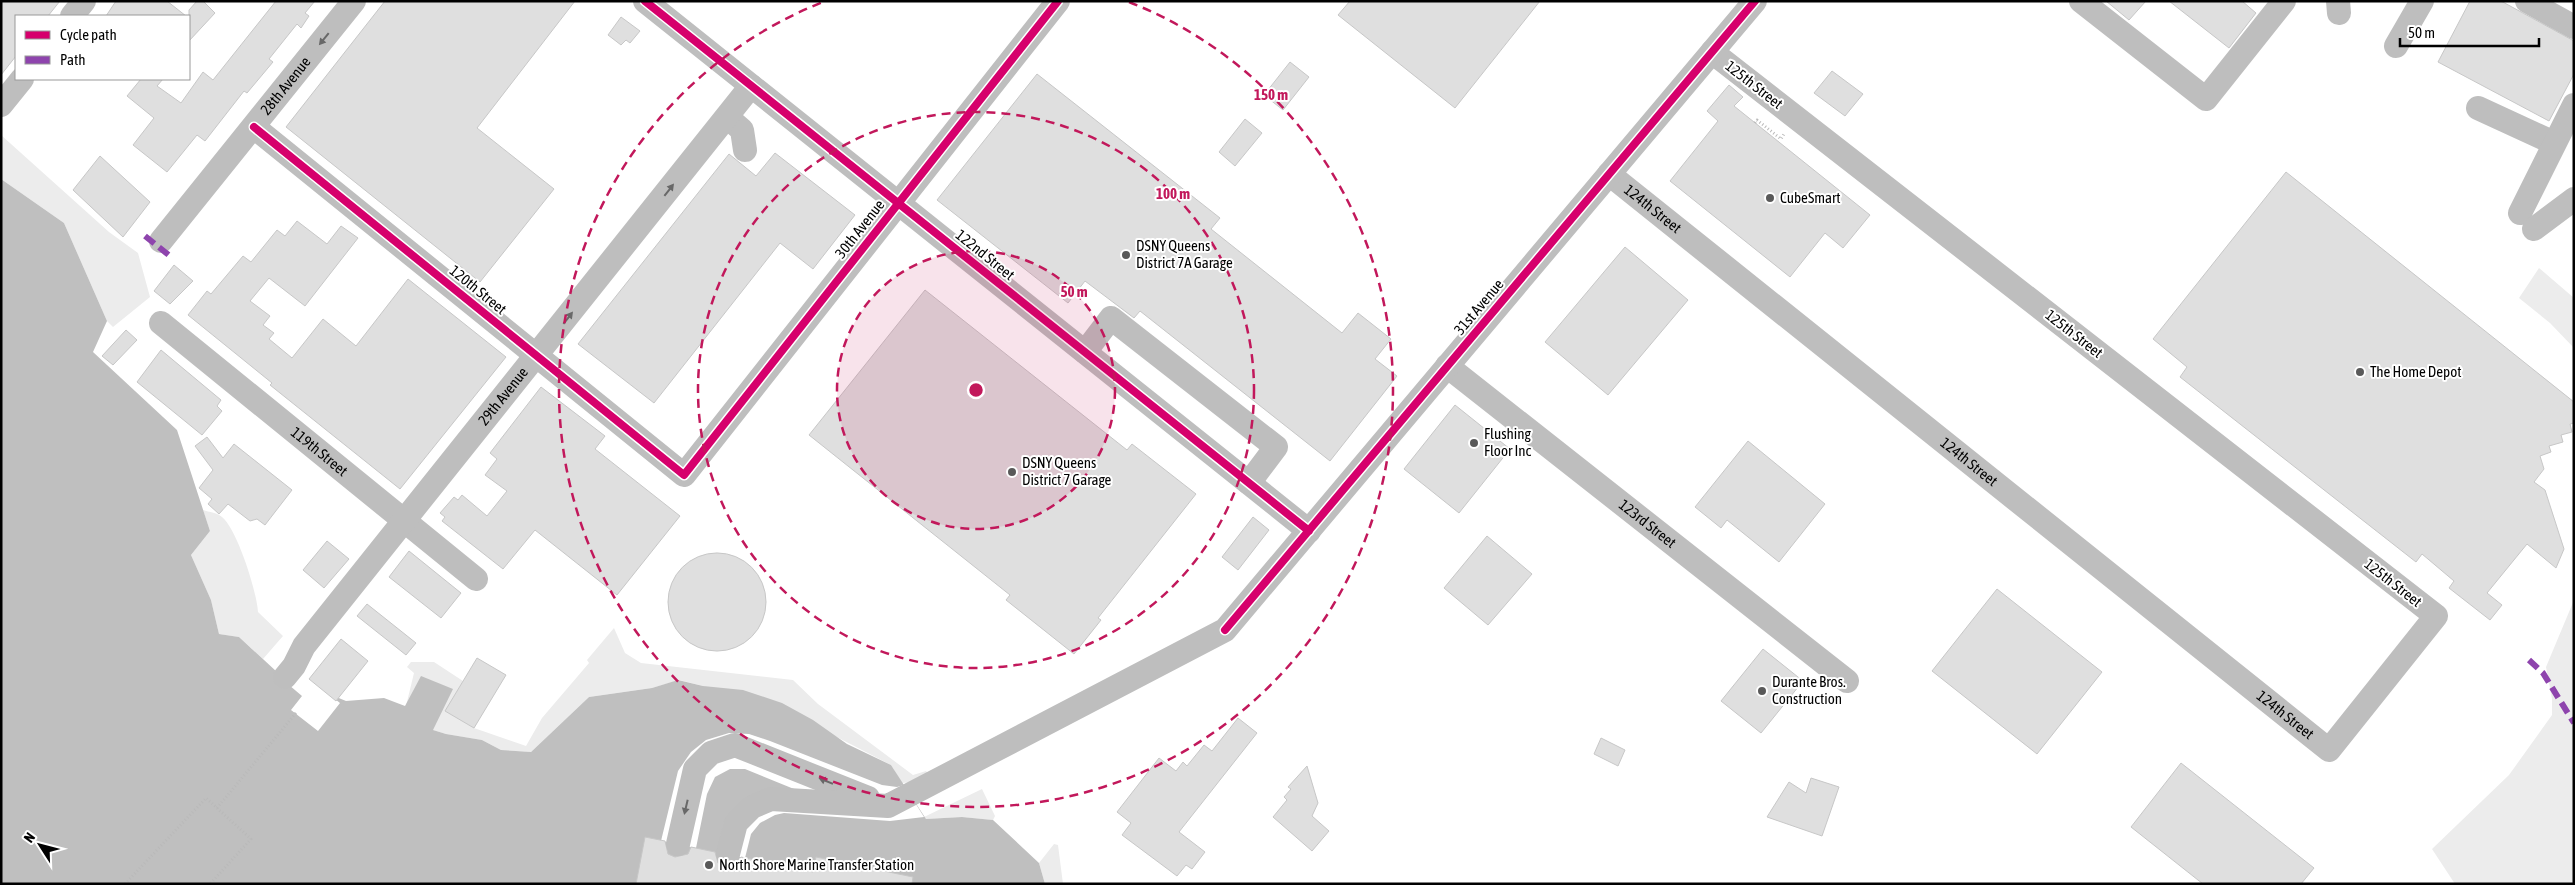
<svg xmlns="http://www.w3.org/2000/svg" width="2575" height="885" viewBox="0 0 2575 885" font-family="'Asap Condensed',sans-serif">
<rect width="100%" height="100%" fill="#fff"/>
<path fill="#ececec" d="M1 135 109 232 138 253 150 297 113 327 107 321 64 223 1 179Z
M2539 268 2574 298V348L2550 323 2519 298Z
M203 510C209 512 218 513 222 517 237 529 257 592 258 612L283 636 263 659 239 637 219 634 211 600 191 555 210 531Z
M2574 600V884H2455L2432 849 2509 775 2552 715V699L2546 667Z
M614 628 625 653 641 663 793 680 818 704 913 775 926 771 929 775 914 782 902 783 891 765 831 734 703 686 679 680 652 688 589 697 531 752 501 750 482 740 446 734 433 730 406 706 414 673 407 667 411 662H434L463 681 446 711 474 728 526 746 542 718 589 663 587 660Z
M982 789 995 816 993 820 962 817 926 819 924 817Z
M1054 844 1058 845 1063 884H1045L1039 863Z"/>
<path fill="#bfbfbf" d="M1 179 64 223 107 321 93 352 177 430 210 531 191 555 211 600 219 634 239 637 277 672 312 697 329 694 346 701 384 698 405 706 421 676 453 689 433 730 446 734 482 740 501 750 531 752 589 697 652 688 678 680 703 686 743 690 782 703 813 720 847 744 891 765 926 819 962 817 993 820 1039 863 1045 884H1Z"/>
<path fill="#fff" d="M293 680 313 694 326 692 340 703 318 731 291 710 302 696 289 685Z
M729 733 749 734 770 741 882 785 897 787 904 785 924 817 890 821 784 813 775 815 760 823 751 834 745 858 721 853 729 825 794 789 745 769H730L715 777 707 794 696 848 661 841 678 771 691 752 706 740Z"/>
<path fill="#dfdfdf" stroke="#c7c7c7" d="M1 1H60L48 16H16V56L1 75Z
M116 1H167L186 16H106Z
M197 1H203L215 13 189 41V10Z
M276 1H315L305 13 309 16 301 28 297 24 269 59 273 62 247 93 244 91 205 141 197 135 167 172 133 145 154 118 127 96 141 79H163L157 86 181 103 203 72 213 80Z
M385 1H575L477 128 554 189 480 282 286 127Z
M1350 1H1540L1455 108 1338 15Z
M2106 1H2146L2129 20Z
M2169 1H2242L2256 13 2229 48Z
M2470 1H2501L2574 41V74L2549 121 2438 62Z
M621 17 640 31 630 43 626 40 621 45 608 35Z
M1290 62 1309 77 1283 110 1264 95Z
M1832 71 1863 94 1845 116 1814 93Z
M1037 74 1220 218 1211 229 1342 333 1358 313 1391 339 1375 359 1397 376 1330 461 1140 311 1134 318 1085 281 1068 303 937 200Z
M1729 85 1743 97 1734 106 1870 215 1843 248 1825 233 1790 277 1670 181 1718 121 1707 111Z
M1245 119 1262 133 1235 166 1219 152Z
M775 153 855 215 813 269 780 243 654 403 578 344 729 154 756 176Z
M100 156 150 202 123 237 73 190Z
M2286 172 2574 402V423L2570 424 2572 432 2561 435 2563 442 2549 446 2551 452 2540 456 2544 469 2534 482 2545 490 2564 549 2556 568 2527 544 2487 593 2502 605 2490 620 2449 588 2454 581 2422 554 2416 562 2180 377 2187 367 2153 339Z
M297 221 327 244 341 226 358 238 305 306 269 278 250 301 270 316 263 325 274 333 269 339 292 358 323 319 356 346 408 279 506 357 400 489 270 385 272 383 188 315 207 291 211 294 243 256 251 262 277 230 285 236Z
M1625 247 1688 300 1608 395 1545 342Z
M174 265 193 281 170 304 154 291Z
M925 290 1127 450 1132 444 1196 494 1098 618 1101 620 1074 654 1006 600 1010 595 809 435Z
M126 330 137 340 113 365 102 356Z
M161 350 221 400 217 406 222 411 202 435 137 382Z
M541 387 605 436 595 449 680 516 617 595 535 530 503 569 442 521 445 517 440 513 454 497 458 500 462 495 487 516 507 491 485 475 497 459 490 453Z
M1455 405 1510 449 1459 513 1404 469Z
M207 437 223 458 234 444 292 490 265 525 257 519 250 521 228 504 219 514 208 504 212 499 199 488 213 470 195 446Z
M1748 441 1825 504 1779 562 1727 520 1721 528 1695 507Z
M1253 517 1269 530 1238 570 1222 557Z
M1487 536 1532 574 1488 625 1444 588Z
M327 541 349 559 324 588 303 570Z
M409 551 461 593 441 618 389 577Z
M668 602a49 49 0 1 1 98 0a49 49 0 1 1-98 0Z
M1997 589 2102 672 2037 754 1932 671Z
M367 604 416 643 406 655 357 616Z
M341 639 368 661 336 701 309 679Z
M1763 649 1803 681 1761 733 1721 701Z
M477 658 506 675 474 728 445 711Z
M1238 718 1257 733 1179 832 1205 852 1192 869 1186 865 1177 876 1122 835 1131 823 1117 812 1159 758 1176 771 1183 762 1187 766 1204 745 1212 751Z
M1601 738 1625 750 1618 766 1594 754Z
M2181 763 2314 868 2301 884H2203L2131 827Z
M1307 766 1318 803 1312 816 1329 831 1312 851 1273 817 1287 800 1284 797 1291 789 1288 787Z
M1811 778 1839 787 1822 836 1767 817 1789 782 1806 793Z
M645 837 665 841 668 854 675 857 688 854 691 847 715 852 718 863 725 867 737 864 741 857 813 872 816 857 913 877 912 884H636Z"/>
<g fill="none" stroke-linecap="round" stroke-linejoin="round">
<path stroke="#b9b9b9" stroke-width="3" stroke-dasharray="1 2.5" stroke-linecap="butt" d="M1755 123 1757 120 1781 139 1784 134
M217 808 296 713
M125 884 206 798 251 839 210 884"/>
<g stroke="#bebebe" stroke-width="24">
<path d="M645 1 1309 531"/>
<path d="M2081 1 2206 99 2284 1"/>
<path d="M2338 1 2339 13"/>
<path d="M2527 1 2574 27"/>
<path d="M72 16 84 1"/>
<path d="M2396 46 2422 1"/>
<path d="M1 105 22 79"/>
<path d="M2478 108 2554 143"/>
<path d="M727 117 742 130 745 150"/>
<path d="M254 127 684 475 1058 1"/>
<path id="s1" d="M1609 174 2329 750 2436 616 1712 52"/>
<path d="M2520 213 2574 105"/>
<path d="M2534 229 2574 199"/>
<path id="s2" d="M161 241 354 1"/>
<path id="s3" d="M161 323 476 579"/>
<path d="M1085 352 1111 318 1276 447 1249 483"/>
<path id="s4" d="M1447 366 1847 681"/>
<path id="s5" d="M285 677 294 666 304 646 751 86"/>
<path d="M678 844 695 769 711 753 735 745 868 798"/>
<path d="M728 854 736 823 752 807 771 799 888 806 1225 630 1755 1"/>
</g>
<path stroke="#8e44ad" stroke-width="6" stroke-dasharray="12 6" stroke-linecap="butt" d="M145 236 170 256
M2529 660 2543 673 2574 723"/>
<defs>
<path id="cycleway" d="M645 1 1309 531
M254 127 684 475 1058 1
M1225 630 1755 1"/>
</defs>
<use href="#cycleway" stroke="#fff" stroke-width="11"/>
<use href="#cycleway" stroke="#d6006c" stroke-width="8"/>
</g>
<defs><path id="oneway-solid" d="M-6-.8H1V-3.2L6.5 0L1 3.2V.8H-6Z" transform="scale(1.25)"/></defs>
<g fill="#686868">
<use href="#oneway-solid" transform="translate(324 39) rotate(129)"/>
<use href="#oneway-solid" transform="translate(669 190) rotate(-52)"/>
<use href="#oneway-solid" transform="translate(568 318) rotate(-52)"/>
<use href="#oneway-solid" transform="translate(826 781) rotate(-158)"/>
<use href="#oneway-solid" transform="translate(686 807) rotate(103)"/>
</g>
<circle cx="976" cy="390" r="139" fill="#c2185b" fill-opacity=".12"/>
<g fill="none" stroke="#c2185b" stroke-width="2.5" stroke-dasharray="9 6">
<circle cx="976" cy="390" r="139"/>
<circle cx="976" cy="390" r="278"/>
<path d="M1129 2A417 417 0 1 1 823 2"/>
</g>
<g fill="#595959" stroke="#fff" stroke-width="2">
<circle cx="1770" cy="198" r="5"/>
<circle cx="1126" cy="255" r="5"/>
<circle cx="2360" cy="372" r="5"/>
<circle cx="1474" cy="443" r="5"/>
<circle cx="1012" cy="472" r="5"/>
<circle cx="1762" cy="691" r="5"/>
<circle cx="709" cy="865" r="5"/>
</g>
<g text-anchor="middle" stroke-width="4" stroke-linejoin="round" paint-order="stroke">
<g font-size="15" fill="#000" stroke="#fff">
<text transform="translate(1754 85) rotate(38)" y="5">125th Street</text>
<text dy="5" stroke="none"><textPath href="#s2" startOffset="199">28th Avenue</textPath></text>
<text dy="5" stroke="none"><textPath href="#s1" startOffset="56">124th Street</textPath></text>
<text transform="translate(860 229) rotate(-52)" y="5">30th Avenue</text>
<text transform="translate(985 255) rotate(39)" y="5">122nd Street</text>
<text transform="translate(478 290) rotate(39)" y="5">120th Street</text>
<text transform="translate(1479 307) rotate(-50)" y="5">31st Avenue</text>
<text transform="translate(2074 334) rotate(38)" y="5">125th Street</text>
<text dy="5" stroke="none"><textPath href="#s5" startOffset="356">29th Avenue</textPath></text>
<text dy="5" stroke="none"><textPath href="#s3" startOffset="204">119th Street</textPath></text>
<text dy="5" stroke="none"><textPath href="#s1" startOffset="461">124th Street</textPath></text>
<text dy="5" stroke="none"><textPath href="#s4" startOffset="255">123rd Street</textPath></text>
<text transform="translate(2393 583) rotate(38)" y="5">125th Street</text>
<text dy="5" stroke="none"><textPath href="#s1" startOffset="866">124th Street</textPath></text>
</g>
<g font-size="15" fill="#000" stroke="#fff" text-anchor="start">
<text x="1780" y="203">CubeSmart</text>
<text x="1136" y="251">DSNY Queens<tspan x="1136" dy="17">District 7A Garage</tspan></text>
<text x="2370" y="377">The Home Depot</text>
<text x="1484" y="439">Flushing<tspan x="1484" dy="17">Floor Inc</tspan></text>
<text x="1022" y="468">DSNY Queens<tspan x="1022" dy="17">District 7 Garage</tspan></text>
<text x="1772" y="687">Durante Bros.<tspan x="1772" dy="17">Construction</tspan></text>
<text x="719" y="870">North Shore Marine Transfer Station</text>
</g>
</g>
<circle cx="976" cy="390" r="8" fill="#c2185b" stroke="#fff" stroke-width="2.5"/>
<g font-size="15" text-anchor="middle" font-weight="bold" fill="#c2185b" stroke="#fff" stroke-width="4" stroke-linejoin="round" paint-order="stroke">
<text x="1271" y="100">150 m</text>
<text x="1173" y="199">100 m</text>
<text x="1074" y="297">50 m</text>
</g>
<rect width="2575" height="885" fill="none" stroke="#000000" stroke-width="5"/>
<rect x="15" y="15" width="175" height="65" fill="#ffffff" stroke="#999999"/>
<rect x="25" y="31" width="25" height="8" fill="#d6006c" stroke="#999999"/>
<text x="60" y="40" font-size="15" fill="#000000">Cycle path</text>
<rect x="25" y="56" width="25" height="8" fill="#8e44ad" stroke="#999999"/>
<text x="60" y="65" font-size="15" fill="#000000">Path</text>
<g transform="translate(40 845) rotate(306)" stroke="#ffffff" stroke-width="4" paint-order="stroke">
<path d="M0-4L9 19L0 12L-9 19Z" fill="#000000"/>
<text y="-8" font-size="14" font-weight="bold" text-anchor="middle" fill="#000000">N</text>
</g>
<path d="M2400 38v8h139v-8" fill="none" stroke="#000000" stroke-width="2.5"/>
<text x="2408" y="38" font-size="15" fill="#000000" stroke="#ffffff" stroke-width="4" paint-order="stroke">50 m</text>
</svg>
